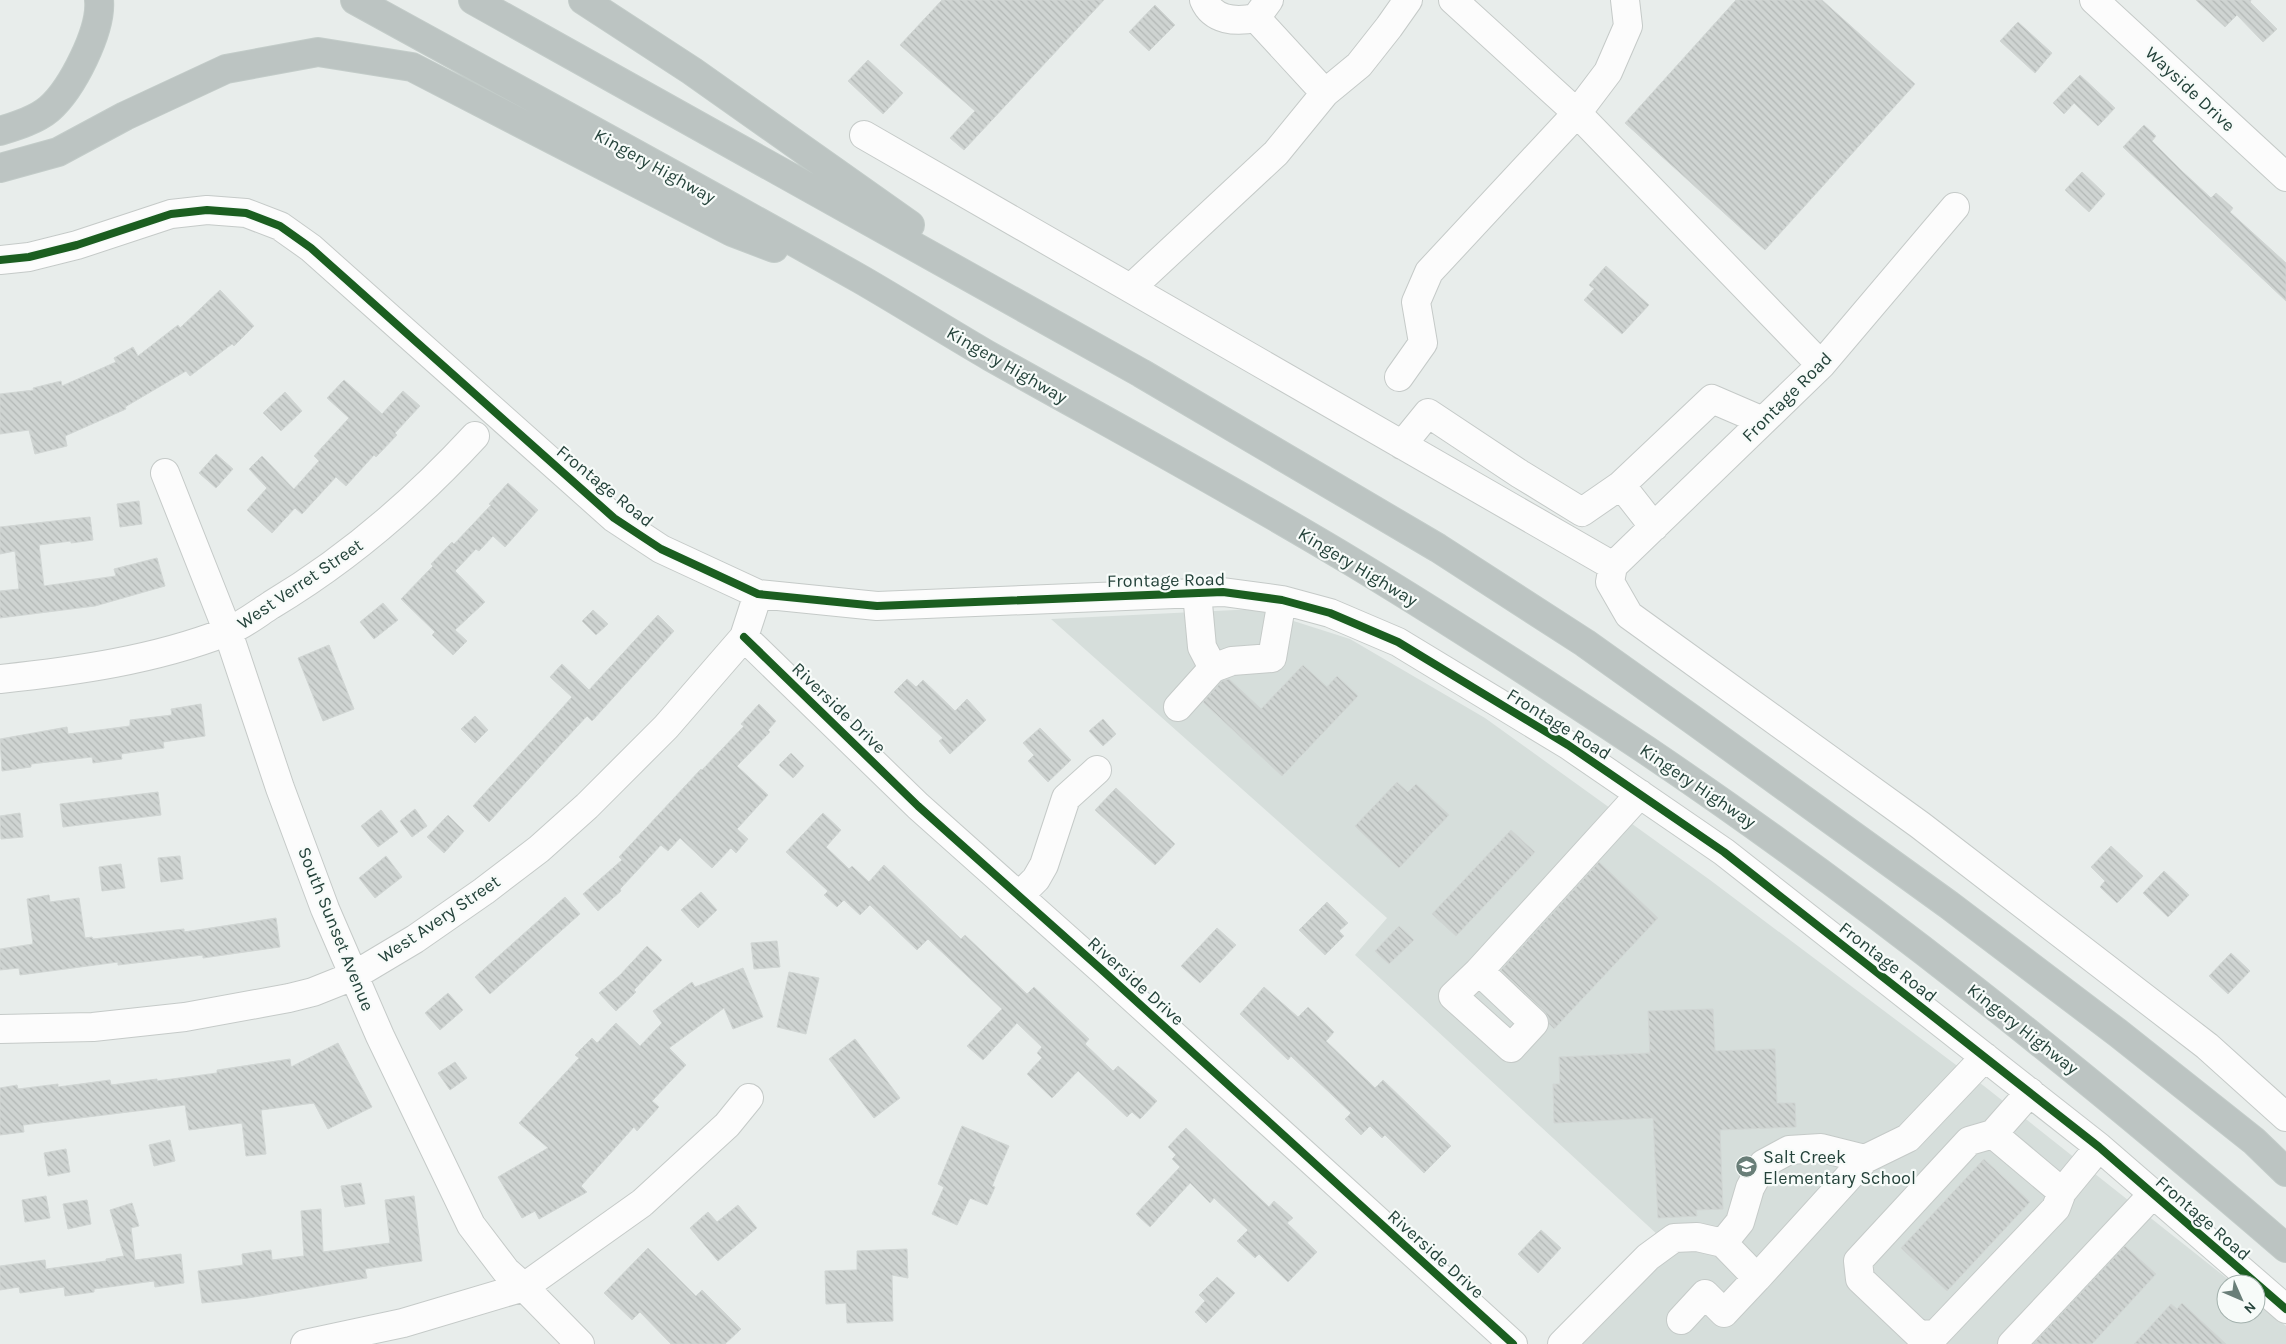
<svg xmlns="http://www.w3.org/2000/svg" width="2286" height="1344" viewBox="0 0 2286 1344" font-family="Karla,sans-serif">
<defs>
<pattern id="building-back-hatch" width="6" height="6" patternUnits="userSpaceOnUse" patternTransform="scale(1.25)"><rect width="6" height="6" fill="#cfd4d2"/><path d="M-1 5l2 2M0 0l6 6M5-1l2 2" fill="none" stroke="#b2b7b5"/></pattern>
</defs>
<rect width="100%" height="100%" fill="#e8edeb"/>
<path fill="#d6dedb" d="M1256 609 1350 639 1485 718 1710 880 1984 1086 2234 1284H2226V1314H2256V1302L2286 1326V1344H1554L1659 1236 1355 955 1387 918 1051 619Z"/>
<path fill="url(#building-back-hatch)" stroke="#d1d6d4" d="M942 0H1104L964 150 950 138 975 111 900 45Z
M1736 0H1822L1915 84 1765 250 1625 123Z
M2196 0H2251L2250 2 2277 29 2263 42 2237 15 2225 27Z
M1155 5 1175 25 1149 51 1129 32Z
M2018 22 2052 53 2035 73 2000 41Z
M868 60 903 93 883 114 848 81Z
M2080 75 2115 108 2098 126 2074 103 2064 114 2053 103Z
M2144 125 2156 136 2152 141 2183 172 2211 198 2216 193 2233 208 2230 212 2286 263V301L2123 147Z
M2082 172 2105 194 2089 212 2065 190Z
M1606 266 1649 305 1622 334 1584 300 1594 289 1589 285Z
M220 290 254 326 234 346 232 344 190 376 186 371 125 407 126 409 65 436 67 446 35 454 29 430 0 434V394L34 390 33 388 61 381 62 386 116 362 114 358 133 347 138 356 178 325 180 328Z
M344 380 382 414 403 391 420 406 395 433 397 435 376 457 374 455 346 486 336 477 302 514 295 508 272 533 247 510 267 488 249 469 262 456 294 489 319 461 314 456 349 418 327 398Z
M285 392 302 411 281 431 263 413Z
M216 454 233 469 216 488 199 473Z
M508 483 538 510 505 547 493 536 479 551 476 549 455 571 485 602 455 630 467 641 453 655 432 635 435 632 401 599 433 566 431 564 452 542 454 544 491 505 489 504Z
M139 501 142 524 120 527 117 504Z
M90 517 93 540 71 543V541L39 545 44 586 116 576 114 569 157 558 165 586 95 606 0 618V591L19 589 15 551 0 554V527Z
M383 603 398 620 374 639 360 622Z
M593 610 608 624 596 635 582 621Z
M658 615 674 631 592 721 587 716 489 822 473 806 572 697 550 677 562 664 589 690Z
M329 645 354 709 323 721 298 658Z
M1303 665 1327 687 1337 676 1358 696 1282 776 1203 702 1222 681 1229 679 1261 709Z
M907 679 916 687 923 680 955 711 967 699 986 720 950 754 939 741 943 738 894 692Z
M201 704 205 736 163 742 164 748 121 754 122 759 93 763 92 757 31 764V767L2 771 0 739 67 727 68 734 130 726V720L172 715 171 709Z
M759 704 776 721 768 730 770 732 737 766 768 795 737 829 748 839 736 853 731 848 712 868 680 838 668 851 661 845 620 889 621 891 598 911 583 894 622 860 619 857 701 769 702 770 744 726 741 724Z
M475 716 488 730 475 743 461 729Z
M1103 719 1116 734 1103 746 1089 731Z
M1040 728 1071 760 1048 782 1028 761 1034 755 1023 743Z
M791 753 804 766 793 778 779 765Z
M1397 782 1408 792 1416 784 1449 815 1399 868 1355 826Z
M1116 788 1175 844 1155 865 1095 810Z
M158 792 161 815 63 827 60 804Z
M415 809 427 826 412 837 400 821Z
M381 810 398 832 378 847 361 826Z
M20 813 23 837 1 839 0 816Z
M823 813 841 830 826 847 849 869 852 866 869 882 884 865 961 939 965 935 1027 994 1034 987 1089 1039 1085 1044 1113 1071 1118 1066 1157 1101 1140 1119 1132 1112 1127 1117 1078 1071 1052 1098 1027 1074 1042 1058 1037 1053 1042 1047 1017 1023 983 1060 967 1046 1002 1009 928 939 917 950 870 905 860 915 844 900 837 907 824 895 828 891 786 852Z
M448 815 464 831 444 853 427 837Z
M1511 830 1535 852 1456 936 1432 914Z
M2111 846 2143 876 2117 903 2100 887 2105 881 2091 867Z
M180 856 183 879 161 882 158 858Z
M386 856 402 877 375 898 359 878Z
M1599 862 1658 918 1554 1029 1549 1024V1018L1545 1012 1501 970Z
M121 864 125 888 102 891 99 867Z
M2164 871 2189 895 2168 917 2143 893Z
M701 892 717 910 698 928 681 910Z
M49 895 50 902 79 898 85 938 92 937 93 939 184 929V932L276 918 280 947 203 958V955L118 965V962L20 975 19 968 0 970V949L33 944 27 899Z
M565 897 580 914 490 994 475 977Z
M1327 902 1348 923 1339 931 1344 936 1325 955 1299 930Z
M1399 926 1414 940 1389 964 1375 951Z
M1217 928 1236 945 1200 983 1181 966Z
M777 941 780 967 754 969 751 943Z
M647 946 662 960 634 990 636 992 616 1011 599 993 620 975Z
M2231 953 2250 971 2228 994 2209 976Z
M743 968 763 1017 733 1029 724 1008 669 1048 686 1065 652 1101 659 1107 637 1131 634 1127 581 1186 587 1192 539 1219 535 1211 522 1218 498 1177 548 1148 519 1123 579 1058 575 1055 592 1038 597 1043 616 1023 640 1046 662 1023 653 1011 692 982 695 987Z
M789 972 819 978 806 1034 777 1027Z
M1264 987 1298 1017 1308 1007 1334 1032 1326 1041 1375 1088 1383 1080 1451 1146 1424 1173 1385 1135 1382 1138 1370 1126 1361 1135 1345 1119 1351 1113 1291 1056 1288 1060 1240 1014Z
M448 993 463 1010 440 1030 425 1013Z
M1713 1009 1715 1051 1775 1049 1777 1103H1795L1796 1127 1720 1130 1723 1209 1696 1210 1697 1216 1658 1218 1653 1118 1554 1123 1553 1084H1560L1559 1057 1650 1053 1648 1011Z
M855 1039 900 1098 874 1118 829 1059Z
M338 1043 372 1107 328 1129 314 1103 261 1110 266 1154 246 1156 242 1123 189 1130 185 1105 23 1125 24 1132 0 1135V1088L17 1085 18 1089 58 1084V1087L110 1080 111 1085 157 1079V1081L217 1073V1070L290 1059 291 1067Z
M455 1062 467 1078 450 1090 438 1073Z
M962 1126 1009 1146 992 1186 995 1187 987 1205 970 1198 957 1225 932 1214 944 1187 938 1184Z
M1186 1128 1269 1207 1274 1201 1293 1218 1287 1223 1317 1252 1288 1282 1259 1254 1255 1258 1237 1241 1248 1230 1214 1198 1210 1203 1190 1183 1150 1227 1136 1214 1180 1167 1172 1159 1176 1155 1168 1147Z
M170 1140 175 1161 154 1166 149 1145Z
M66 1149 70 1172 48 1176 44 1153Z
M1984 1159 2030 1202 1947 1291 1901 1248Z
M361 1183 365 1204 345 1207 341 1186Z
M46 1196 50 1218 25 1222 22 1200Z
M414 1196 422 1261 365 1269 367 1278 248 1298 202 1303 198 1271 243 1265 242 1254 271 1250 272 1260 304 1256 301 1211 321 1209 323 1252 390 1243 385 1200Z
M87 1200 91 1224 68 1229 63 1204Z
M132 1203 139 1226 131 1228 135 1260 181 1254 184 1283 155 1287 154 1281 94 1289V1292L65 1296 64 1287 20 1293 19 1287 0 1290V1266L45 1260 46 1269 106 1261V1259L124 1256 110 1210Z
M738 1205 757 1228 718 1261 690 1228 708 1212 717 1222Z
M1541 1230 1561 1248 1538 1273 1518 1254Z
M2125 1246 2156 1274 2092 1344H2033Z
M648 1248 696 1296 702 1290 741 1329 725 1344H671L640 1312 632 1320 604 1293Z
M907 1249 908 1278 892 1275 893 1321 847 1323 846 1303 826 1304 825 1271 857 1270V1251Z
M1217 1277 1235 1293 1206 1323 1195 1312 1205 1301 1199 1295Z
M2182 1303 2226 1344H2134L2171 1304 2177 1309Z"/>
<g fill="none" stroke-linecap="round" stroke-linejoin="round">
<defs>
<path id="minor" d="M1204 0C1213 21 1236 22 1256 18L1269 0
M1453 0 1577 113 1821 365
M2094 0 2286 177
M1325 93 1359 65 1389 27 1408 0
M864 135 1613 566
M1955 207 1821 365 1613 566 1610 582 1629 615 1920 825 2207 1046 2286 1117
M0 260 29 257 77 245 171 214 207 210 246 213 280 226 311 248 614 518 661 549 758 594 877 606 1223 592 1282 600 1330 613 1398 642 1568 745 1724 852 2099 1147 2286 1309
M1131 288 1276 153 1325 93 1256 18
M1399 377 1423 343 1416 302 1429 272 1577 113 1608 72 1628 26 1625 0
M1402 445 1428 413 1520 474 1582 512 1621 485 1712 399 1763 421
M165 473 228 632 280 788 325 909 380 1036 471 1225 506 1271 524 1287 580 1344
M1621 485 1654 527
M1197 593 1202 647 1213 668
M744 637 918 806 1102 970 1513 1344
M0 679C76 671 154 660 226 632 242 626 257 614 271 605 348 559 414 502 475 436
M1178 707 1213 668 1232 661 1272 658 1282 600
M1019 896 1036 879 1044 865 1066 798 1097 770
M1479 971 1453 996 1511 1048 1534 1023 1479 971 1640 794
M0 1029 93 1027 185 1017 289 998 313 992 353 976 415 939 484 891 539 849 587 806 666 727 744 637 758 594
M2030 1092 1993 1134 1969 1141 1858 1261 1860 1279 1919 1335 1936 1334 2056 1208 2062 1192 2099 1147
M1993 1134 2062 1192
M1723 1243 1740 1222 1750 1188 1763 1164 1789 1150 1821 1148 1865 1159
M1681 1320 1705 1294 1724 1313 1757 1278
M305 1344 403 1323 524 1287 642 1203 727 1125 749 1098
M1562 1344 1648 1257 1674 1238 1697 1237 1723 1243 1757 1278 1865 1159 1908 1138 1985 1057
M2012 1344 2153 1194"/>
<path id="highway" d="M355 0C524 93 694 185 862 280 905 305 948 332 991 357 1112 425 1235 491 1354 563 1453 623 1550 686 1646 750 1871 902 2081 1071 2286 1248
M473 0 1141 373 1438 548 1585 643 1693 720 1949 905 2118 1033 2254 1141 2286 1172
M583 0 692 71 910 225
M0 131C16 126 36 120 49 109 72 89 102 30 99 0
M0 168 58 152 125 116 226 69 318 52 412 67 732 232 774 248"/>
</defs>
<use href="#minor" stroke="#c5cac8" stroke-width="30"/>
<use href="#highway" stroke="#c3ccc9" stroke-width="30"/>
<use href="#minor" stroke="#fcfcfc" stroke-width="28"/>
<use href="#highway" stroke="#bcc4c2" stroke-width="28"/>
<defs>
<path id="cycleway" d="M0 260 29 257 77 245 171 214 207 210 246 213 280 226 311 248 614 518 661 549 758 594 877 606 1223 592 1282 600 1330 613 1398 642 1568 745 1724 852 2099 1147 2286 1309
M744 637 918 806 1102 970 1513 1344"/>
</defs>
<use href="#cycleway" stroke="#f7fbf9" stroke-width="11"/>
<use href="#cycleway" stroke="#1b5e20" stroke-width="8"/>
</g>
<defs>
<symbol id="school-disc" viewBox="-11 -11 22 22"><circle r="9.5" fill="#697e78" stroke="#f7fbf9"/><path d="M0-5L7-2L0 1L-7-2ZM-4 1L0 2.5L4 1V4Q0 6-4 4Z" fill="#fff"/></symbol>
</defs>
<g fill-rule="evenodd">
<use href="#school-disc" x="1734" y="1154" width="25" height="25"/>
</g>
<g text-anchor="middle" stroke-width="4.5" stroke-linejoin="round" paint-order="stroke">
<g font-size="18" fill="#24423a" stroke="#f7fbf9">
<text transform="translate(2190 89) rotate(43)" y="6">Wayside Drive</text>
<text transform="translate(655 166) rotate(29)" y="6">Kingery Highway</text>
<text transform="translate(1007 365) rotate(30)" y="6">Kingery Highway</text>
<text transform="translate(1787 397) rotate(-45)" y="6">Frontage Road</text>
<text transform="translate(605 486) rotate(39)" y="6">Frontage Road</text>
<text transform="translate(1358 567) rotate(31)" y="6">Kingery Highway</text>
<text transform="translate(1166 580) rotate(-1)" y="6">Frontage Road</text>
<text transform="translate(300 584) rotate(-34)" y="6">West Verret Street</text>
<text transform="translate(839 708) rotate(44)" y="6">Riverside Drive</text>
<text transform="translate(1559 724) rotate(32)" y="6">Frontage Road</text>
<text transform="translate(1698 786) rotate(34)" y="6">Kingery Highway</text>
<text transform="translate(439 919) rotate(-34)" y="6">West Avery Street</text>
<text transform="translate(336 929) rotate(68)" y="6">South Sunset Avenue</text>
<text transform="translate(1888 962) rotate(38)" y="6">Frontage Road</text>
<text transform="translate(1136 981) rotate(42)" y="6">Riverside Drive</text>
<text transform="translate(2023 1029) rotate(38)" y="6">Kingery Highway</text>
<text transform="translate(2203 1218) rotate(41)" y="6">Frontage Road</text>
<text transform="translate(1436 1254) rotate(42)" y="6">Riverside Drive</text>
</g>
<g font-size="18" fill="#24423a" stroke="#f7fbf9" text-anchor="start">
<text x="1763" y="1163">Salt Creek<tspan x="1763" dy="21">Elementary School</tspan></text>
</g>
</g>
<g transform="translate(2241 1299) rotate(135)"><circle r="24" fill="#f7fbf9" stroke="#a3b1ad"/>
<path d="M0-4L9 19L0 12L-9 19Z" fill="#697e78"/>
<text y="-8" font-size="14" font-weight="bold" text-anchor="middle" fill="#24423a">N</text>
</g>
</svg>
